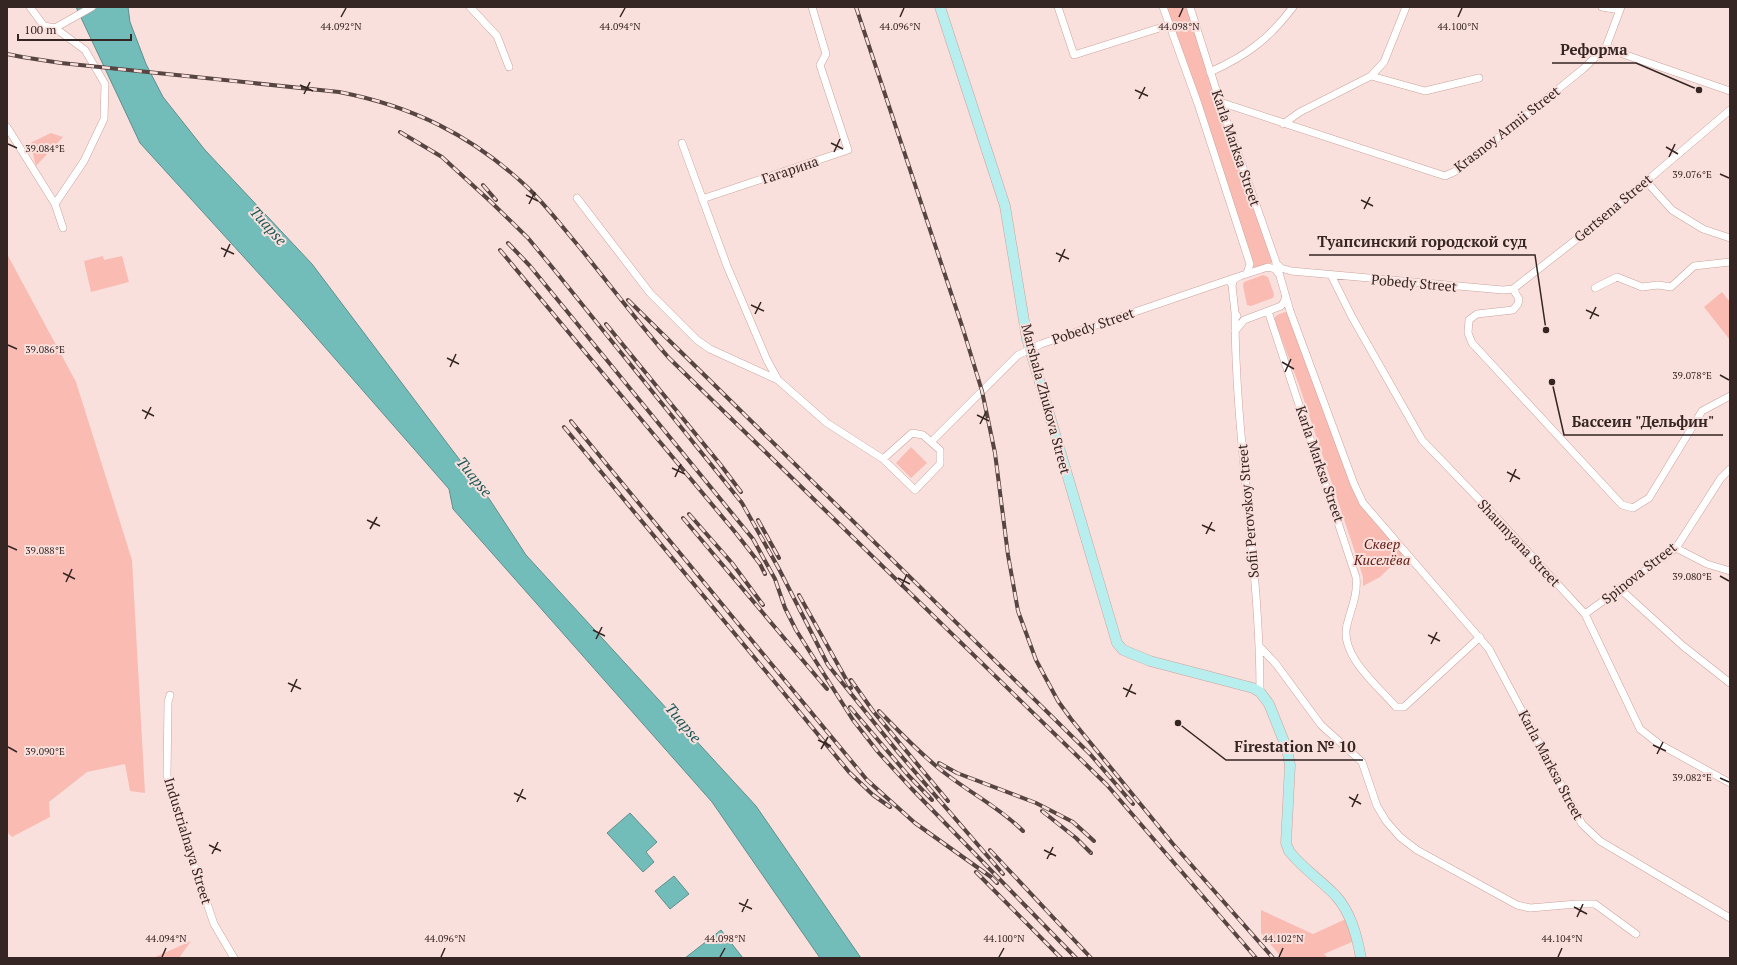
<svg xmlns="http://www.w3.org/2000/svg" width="1737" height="965" viewBox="0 0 1737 965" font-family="'PT Serif',serif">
<rect width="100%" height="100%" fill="#fae0dc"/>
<path fill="#f9bbb2" d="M1166 7H1187L1274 262 1254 268 1203 111Z
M51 133 63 137 36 166 30 143Z
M7 254 76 382 132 560 145 793 130 791 125 764 87 772 49 802 50 817 12 837 7 832Z
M103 256 104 260 122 256 129 282 91 292 84 261Z
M1263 275 1268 277 1274 294 1273 298 1251 306 1247 305 1243 286 1244 282Z
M1722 292 1730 302V340L1704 307Z
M1285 312 1291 315 1357 494 1405 553 1380 577 1363 586V577L1356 555 1299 385 1274 319 1277 315Z
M911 447 927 463 911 478 896 463Z
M1261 910 1313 934 1346 919 1354 941 1324 954 1328 958H1282L1261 933Z
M191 941 179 958H153Z"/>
<path fill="#72bcba" stroke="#608f8d" d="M76 7H128L130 22 146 64 163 97 205 150 312 264 490 500 526 555 756 806 861 958H820L712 802 453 509 449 489 302 321 140 143Z
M630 813 657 842 646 852 654 862 643 872 607 833Z
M674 876 689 894 670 909 655 891Z
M721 930 743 958H685Z"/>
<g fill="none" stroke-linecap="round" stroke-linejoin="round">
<defs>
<path id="minor" d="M30 7 44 26 55 28
M470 7 497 36 509 67
M1058 7 1074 55 1169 25
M1163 7 1198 104 1250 264 1247 273
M1190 7 1220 102 1275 259 1290 311 1354 484 1363 503 1489 649 1582 824 1600 841 1730 918
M1602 7 1620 10
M55 28 85 50 105 84 104 119 84 161 55 204 63 228
M55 28 92 7
M1606 47 1623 54 1730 91
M1210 72C1246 56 1269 39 1293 7
M1371 76 1384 62 1406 7
M1220 102 1445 176 1458 170 1583 69 1606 47 1621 7
M1283 124 1300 112 1371 76 1425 91 1479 78
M7 127 55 204
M682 143 727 266 767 360 778 380 827 423 883 459 915 490 940 464V450L923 435 912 433 883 459
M1646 181 1672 210 1703 229 1730 238
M577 198 650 293 697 340 710 349 778 380
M702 199 848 150 820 65 826 54 812 7
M1276 263 1281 268 1291 271 1503 290 1513 289 1596 224 1730 110
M1331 275 1352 317 1422 440 1497 518 1585 614 1640 729 1659 744 1730 783
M1230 282 1232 285 1235 313 1237 316
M1232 285 1234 279 1240 276 1268 267 1275 269 1279 274
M1595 288 1617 277 1642 287 1658 285 1671 287 1694 266 1730 262
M1513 289 1519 299 1518 304 1513 310 1477 314 1469 320 1468 333 1472 343 1622 505 1633 508 1649 498 1702 411 1730 396
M1268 311 1356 577C1358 595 1351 608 1347 625 1339 655 1378 686 1396 707H1404L1480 637
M1235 313C1235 440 1260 565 1260 692
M1235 331 1244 320 1281 306 1284 302 1286 296
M932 441 1018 355 1041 344 1240 276
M1676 548 1707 564 1730 571
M1619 588 1683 646 1730 683
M1585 614 1676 548 1721 478 1730 469
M1260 647 1276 664 1321 725 1362 762 1377 806 1386 821 1400 837 1417 850 1517 905 1530 908 1577 904H1595L1636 934
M170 695 168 702 167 776 181 827 214 924 234 958"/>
<path id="secondary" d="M940 7 1005 206 1027 339 1117 643 1123 650 1150 661 1253 688 1260 692 1269 704 1287 749 1290 765 1286 843 1289 851C1302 868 1321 880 1336 896 1351 913 1357 936 1361 958"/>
</defs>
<use href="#minor" stroke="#cba39d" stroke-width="8"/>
<use href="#secondary" stroke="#cba39d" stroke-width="11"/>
<use href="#minor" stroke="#fff" stroke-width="7"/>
<use href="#secondary" stroke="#b8efee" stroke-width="10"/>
<defs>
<path id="rail" d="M856 7 963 329 982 391 995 453 1008 555 1018 611 1036 660 1058 701 1071 719 1173 844 1273 958
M7 54 22 57 61 63 339 92C412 106 471 135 526 186 544 203 560 224 576 243 607 281 637 321 669 358L1107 785 1256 958
M400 132 442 157 491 202 528 238 552 267 742 503 779 569 828 665 897 751 1003 874
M483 185 496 200
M508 243 530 266 753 539 775 579 785 608 796 630 853 720 878 752 911 788 1076 958
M500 250 735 532 760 564 765 574
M628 300 1090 754 1133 804
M606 324 720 464 741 492
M571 421 867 780 915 823 991 877 997 883
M564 427 849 772 873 795 890 807
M689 514 732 563 763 605
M683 518 827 689
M758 520 779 558
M799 595 851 688
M851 680 873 711 948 801
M850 707 907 774 932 800
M879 711C900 732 922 756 946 774 972 794 1000 808 1023 831
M939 763 957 773 1036 803 1073 822 1094 841
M1042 811 1076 838 1091 853
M990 850 1091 958
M976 872 1061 958"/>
</defs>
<use href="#rail" stroke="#574543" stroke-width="4"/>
<use href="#rail" stroke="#fae0dc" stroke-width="2.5" stroke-dasharray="8" stroke-linecap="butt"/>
</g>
<path fill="none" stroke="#352523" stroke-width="1.5" d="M341 17 346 8M620 17 625 8M900 17 904 8M1179 17 1183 8M1458 17 1462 8M300 85 313 91M1135 90 1148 96M304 94 310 82M1139 99 1145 87M831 143 843 149M8 144 17 148M1666 147 1678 154M834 152 840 139M1669 157 1675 144M1720 174 1729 178M526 195 538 201M1361 200 1373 206M529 204 535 192M1364 209 1370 197M221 248 234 254M1056 253 1069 259M224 257 230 244M1059 262 1065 249M751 305 764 311M1586 310 1599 316M755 314 761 302M1590 319 1596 307M8 345 17 349M447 358 459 364M1282 362 1294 369M450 367 456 354M1285 372 1291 359M1720 375 1729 380M142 410 154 416M977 415 989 421M145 419 151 407M980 424 986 412M672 468 685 474M1507 472 1520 479M675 477 681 464M1510 482 1516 469M367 520 380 526M1202 525 1215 531M370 529 377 517M1206 534 1212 522M8 546 17 550M63 573 75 579M1720 576 1729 581M898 578 910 584M66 582 72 569M901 587 907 574M593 630 605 636M1428 635 1440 641M596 639 602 627M1431 644 1437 632M288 683 301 689M1123 688 1136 694M291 692 297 679M1126 697 1132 684M818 740 831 746M1653 745 1666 751M8 747 17 752M821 749 828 737M1657 754 1663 742M1720 778 1729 782M514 793 526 799M1349 797 1361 804M517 802 523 789M1352 807 1358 794M209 845 221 851M1044 850 1056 856M212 854 218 842M1047 859 1053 847M739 903 752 909M1574 907 1587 914M742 912 748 899M1577 917 1583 904M162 957 166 948M441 957 445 948M720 957 725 948M999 957 1004 948M1279 957 1283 948M1558 957 1562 948"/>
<g text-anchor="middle" stroke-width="4" stroke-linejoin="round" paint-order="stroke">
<g font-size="14" fill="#352523" stroke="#fae0dc">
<text transform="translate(1507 129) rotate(-38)" y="5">Krasnoy Armii Street</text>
<text transform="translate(1236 148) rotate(71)" y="5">Karla Marksa Street</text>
<text transform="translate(790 170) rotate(-19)" y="5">Гагарина</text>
<text transform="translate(1613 208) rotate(-40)" y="5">Gertsena Street</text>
<text transform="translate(1414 283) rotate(5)" y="5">Pobedy Street</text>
<text transform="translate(1093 326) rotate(-19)" y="5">Pobedy Street</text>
<text transform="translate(1046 399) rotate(75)" y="5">Marshala Zhukova Street</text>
<text transform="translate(1320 464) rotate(71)" y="5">Karla Marksa Street</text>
<text transform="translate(1248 511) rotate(-95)" y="5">Sofii Perovskoy Street</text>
<text transform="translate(1519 543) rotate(47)" y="5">Shaumyana Street</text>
<text transform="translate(1639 573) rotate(-38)" y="5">Spinova Street</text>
<text transform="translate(1551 765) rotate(62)" y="5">Karla Marksa Street</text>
<text transform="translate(188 841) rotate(73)" y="5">Industrialnaya Street</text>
</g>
<g font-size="14" font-style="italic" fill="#611914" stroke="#fae0dc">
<text x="1382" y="549">Сквер<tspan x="1382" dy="16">Киселёва</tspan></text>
</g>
<g font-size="15" font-style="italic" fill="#1a5958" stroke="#fae0dc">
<text transform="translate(268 226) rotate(48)" y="5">Tuapse</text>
<text transform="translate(474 477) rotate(51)" y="5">Tuapse</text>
<text transform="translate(683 723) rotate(50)" y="5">Tuapse</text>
</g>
</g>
<g font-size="10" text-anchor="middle" fill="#352523" stroke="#fae0dc" stroke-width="4" stroke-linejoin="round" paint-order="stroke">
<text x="620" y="30">44.094°N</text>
<text x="900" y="30">44.096°N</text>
<text x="341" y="30">44.092°N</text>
<text x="1179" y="30">44.098°N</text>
<text x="1458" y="30">44.100°N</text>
<text x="45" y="152">39.084°E</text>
<text x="1692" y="178">39.076°E</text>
<text x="45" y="353">39.086°E</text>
<text x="1692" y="379">39.078°E</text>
<text x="45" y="554">39.088°E</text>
<text x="1692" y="580">39.080°E</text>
<text x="45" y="755">39.090°E</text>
<text x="1692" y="781">39.082°E</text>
<text x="166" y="942">44.094°N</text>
<text x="445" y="942">44.096°N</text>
<text x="725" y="942">44.098°N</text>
<text x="1004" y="942">44.100°N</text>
<text x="1283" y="942">44.102°N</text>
<text x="1562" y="942">44.104°N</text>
</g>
<path fill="none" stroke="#352523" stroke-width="1.5" d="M1699 90L1636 63H1552M1546 330L1535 255H1309M1552 382L1564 435H1723M1178 723L1226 760H1363"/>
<g fill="#352523" stroke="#fae0dc" stroke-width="1.5">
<circle cx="1699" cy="90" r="4"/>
<circle cx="1546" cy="330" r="4"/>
<circle cx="1552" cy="382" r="4"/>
<circle cx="1178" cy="723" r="4"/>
</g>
<g font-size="15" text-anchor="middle" font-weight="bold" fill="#352523" stroke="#fae0dc" stroke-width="4" stroke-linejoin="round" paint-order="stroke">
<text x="1594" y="55">Реформа</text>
<text x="1422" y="247">Туапсинский городской суд</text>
<text x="1643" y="427">Бассеин "Дельфин"</text>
<text x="1295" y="752">Firestation № 10</text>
</g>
<rect width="1737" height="965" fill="none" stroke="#352523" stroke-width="16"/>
<path d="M18 34v6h113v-6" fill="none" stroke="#352523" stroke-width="2"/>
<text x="24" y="34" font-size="12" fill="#352523" stroke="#fae0dc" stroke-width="3" paint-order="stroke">100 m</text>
</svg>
